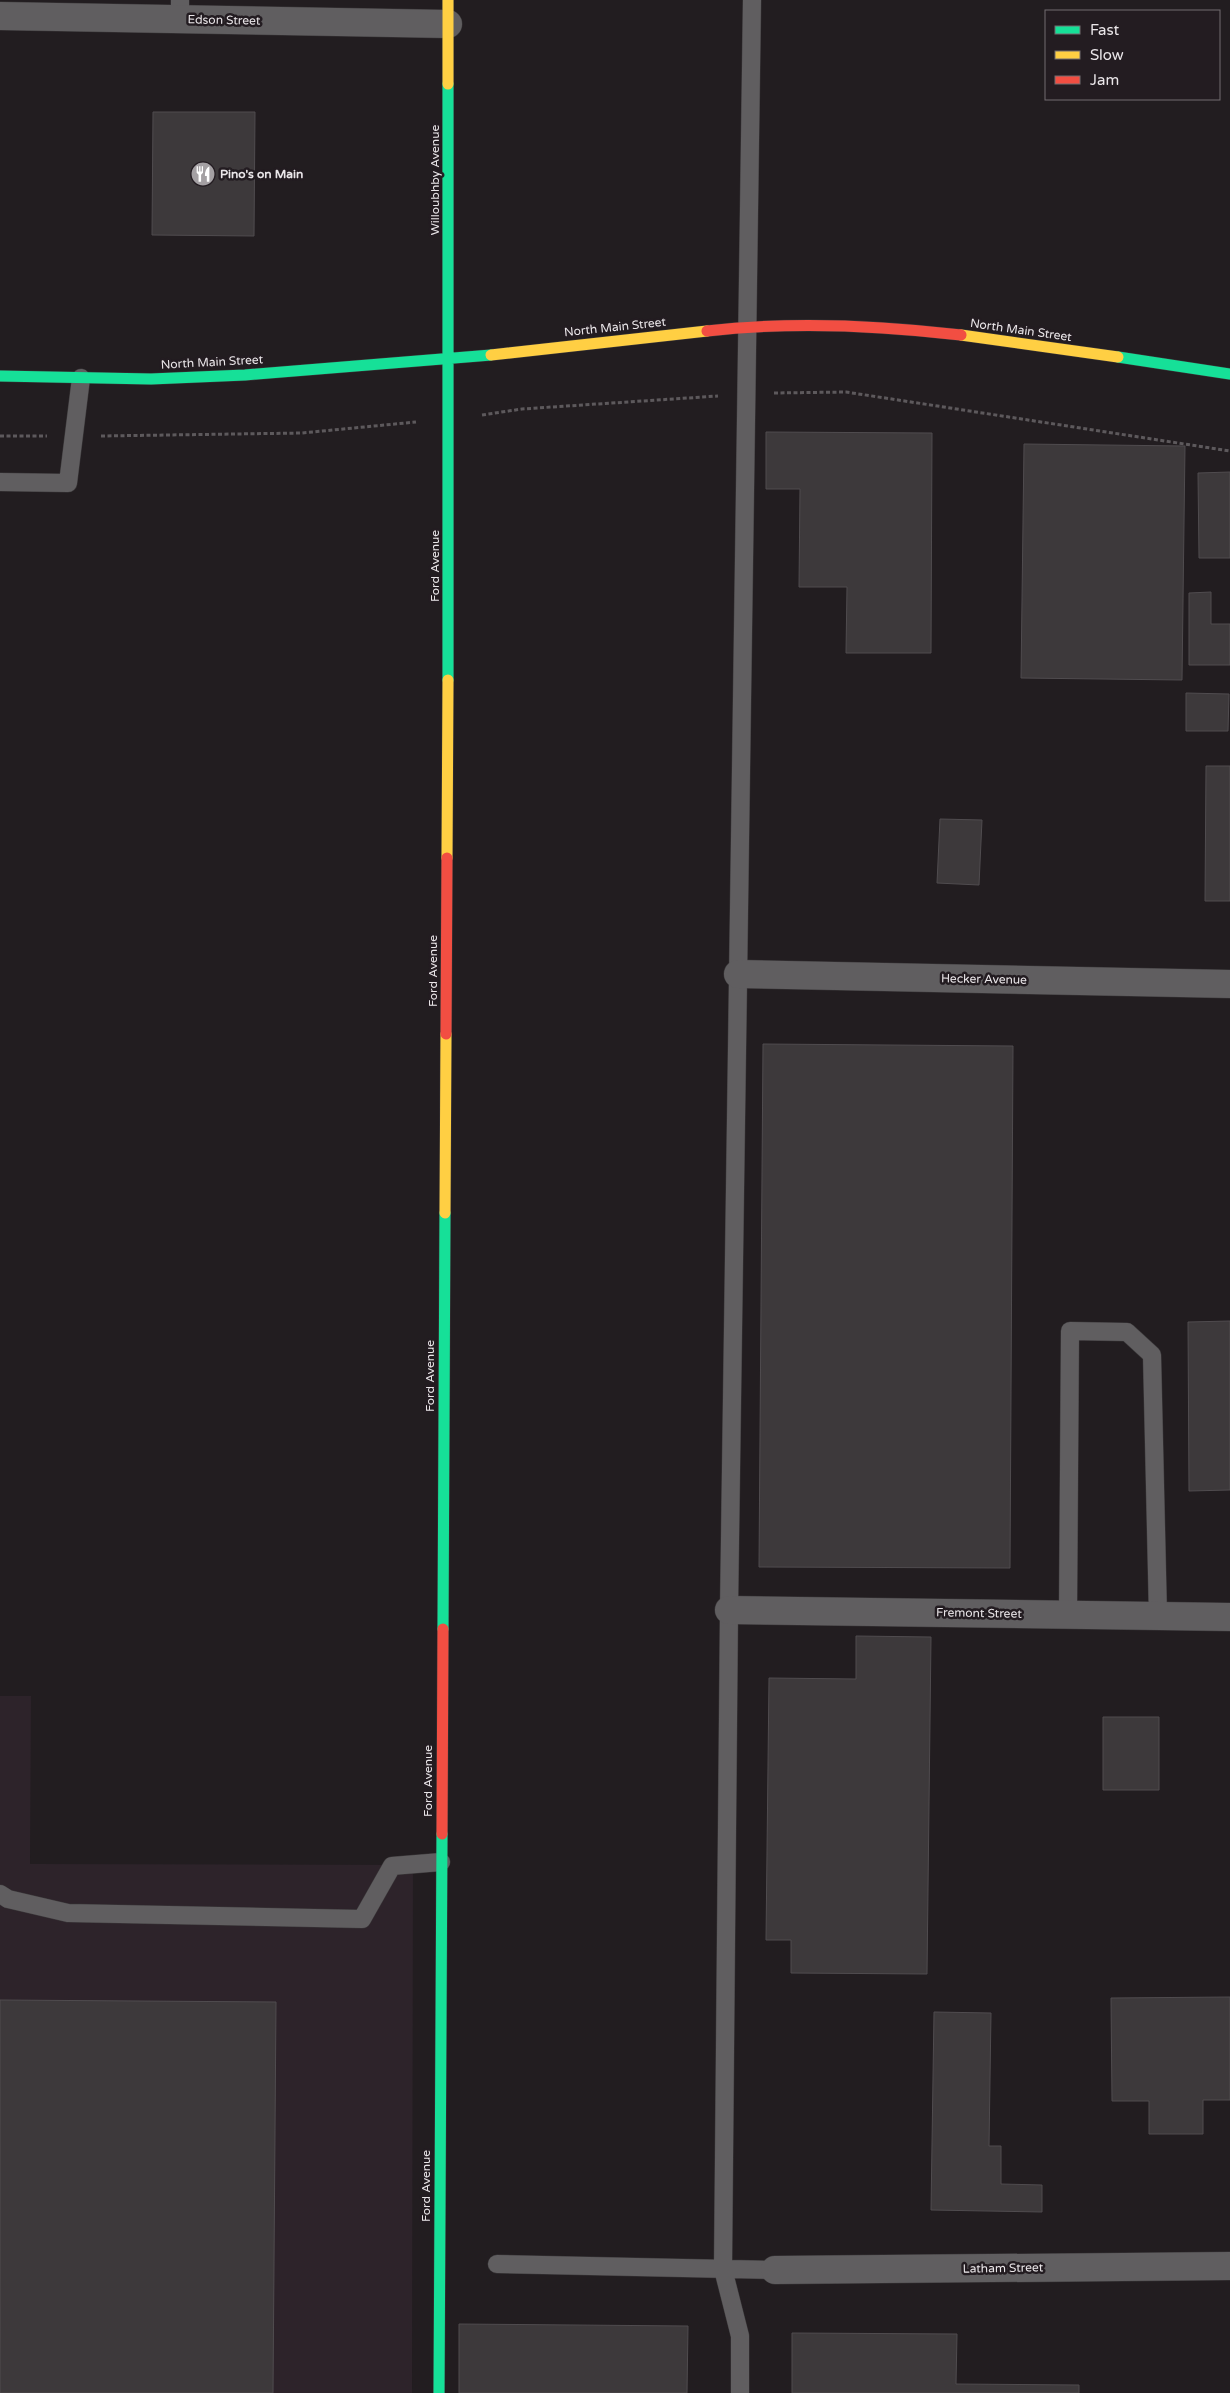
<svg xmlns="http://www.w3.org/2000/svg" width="1230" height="2393" viewBox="0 0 1230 2393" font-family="'Varela Round',sans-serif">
<rect width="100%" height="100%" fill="#221d20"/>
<path fill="#2d232a" d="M0 1696H31L30 1864 413 1865 412 2393H0Z"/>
<path fill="#3d393b" stroke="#504c4f" d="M153 112H255L254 236 152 235Z
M766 432 932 433 931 653H846L847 587H799L800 489H766Z
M1024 444 1185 446 1182 680 1021 678Z
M1230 472V558H1199L1198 473Z
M1211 592V624H1230V665H1189V593Z
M1186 693 1229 694 1228 731H1186Z
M1206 766H1230V901H1205Z
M940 819 982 820 979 885 937 883Z
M763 1044 1013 1046 1010 1568 759 1567Z
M1230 1321V1490L1189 1491 1188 1322Z
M856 1636 931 1637 927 1974 791 1973V1940H766L769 1678 856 1679Z
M1103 1717H1159V1790H1103Z
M1230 1997V2100H1203V2134H1149V2101H1112L1111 1998Z
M0 2000 276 2002 273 2393H0Z
M934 2012 991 2013 989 2146H1001V2184L1042 2185V2212L931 2210Z
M459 2324 688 2326 687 2393H459Z
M792 2333 957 2334 956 2384 1079 2385V2393H792Z"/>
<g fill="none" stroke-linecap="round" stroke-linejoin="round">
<defs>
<path id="lane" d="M180 19V0
M0 482 68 483 81 378
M1068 1614 1070 1331 1127 1332 1152 1355 1158 1616
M0 1894 8 1899 68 1913 362 1919 392 1866 441 1862
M497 2264 775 2270
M740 2393V2336L723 2269 729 1610 752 0"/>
<path id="street" d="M0 16 448 24
M738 974 1230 984
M729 1610 1230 1617
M775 2270 1230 2266"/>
<path id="fast" d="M1118 357 1230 374
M0 376 151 379 245 375 491 355
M448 680V84
M443 1629 445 1213
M439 2393 442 1834"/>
<path id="slow" d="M448 0V84
M961 335 1118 357
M491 355 707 331
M447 858 448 680
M445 1213 446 1034"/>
<path id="jam" d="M707 331C792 321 876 325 961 335
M446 1034 447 858
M442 1834 443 1629"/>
</defs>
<use href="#lane" stroke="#3b383a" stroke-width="19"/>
<use href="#street" stroke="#3b383a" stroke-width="29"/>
<use href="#fast" stroke="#3b383a" stroke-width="12"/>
<use href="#slow" stroke="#3b383a" stroke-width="12"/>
<use href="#jam" stroke="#3b383a" stroke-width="12"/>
<path stroke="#5d595c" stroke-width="3" stroke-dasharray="4 2.5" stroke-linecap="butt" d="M774 393 846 392 1230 451
M482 415 522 409 718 396
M0 436H47
M101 436 302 433 416 422"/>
<use href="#lane" stroke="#605e60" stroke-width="18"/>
<use href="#street" stroke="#605e60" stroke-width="28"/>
<use href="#fast" stroke="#16e098" stroke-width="11"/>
<use href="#slow" stroke="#ffcf43" stroke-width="11"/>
<use href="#jam" stroke="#f24e42" stroke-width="11"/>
</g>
<defs>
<symbol id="restaurant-disc" viewBox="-11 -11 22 22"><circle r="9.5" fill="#a4a0a3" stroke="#231c21"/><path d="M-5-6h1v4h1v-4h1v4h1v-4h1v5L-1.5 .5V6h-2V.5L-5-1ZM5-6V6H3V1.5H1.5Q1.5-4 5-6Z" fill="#fff"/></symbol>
</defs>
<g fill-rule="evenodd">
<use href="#restaurant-disc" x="189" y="160" width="28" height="28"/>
</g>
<g text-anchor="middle" stroke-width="5" stroke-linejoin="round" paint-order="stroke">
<g font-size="12" fill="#eae6e9" stroke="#231c21">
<text transform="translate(224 20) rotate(1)" y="4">Edson Street</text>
<text transform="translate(435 180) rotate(-90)" y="4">Willoubhby Avenue</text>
<text transform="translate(615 327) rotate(-6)" y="4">North Main Street</text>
<text transform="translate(1021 330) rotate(8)" y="4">North Main Street</text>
<text transform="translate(212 362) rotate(-3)" y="4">North Main Street</text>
<text transform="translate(435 566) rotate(-90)" y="4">Ford Avenue</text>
<text transform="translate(433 971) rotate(-90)" y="4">Ford Avenue</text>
<text transform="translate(984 979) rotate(1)" y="4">Hecker Avenue</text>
<text transform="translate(430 1376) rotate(-90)" y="4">Ford Avenue</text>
<text transform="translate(979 1613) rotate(1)" y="4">Fremont Street</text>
<text transform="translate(428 1781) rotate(-90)" y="4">Ford Avenue</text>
<text transform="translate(426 2186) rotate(-90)" y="4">Ford Avenue</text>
<text transform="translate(1003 2268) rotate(-1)" y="4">Latham Street</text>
</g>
<g font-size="12" font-weight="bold" fill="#eae6e9" stroke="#231c21" text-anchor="start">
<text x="220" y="178">Pino's on Main</text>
</g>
</g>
<rect x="1045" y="10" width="175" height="90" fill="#231c21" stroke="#736d71"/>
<rect x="1055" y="26" width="25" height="8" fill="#16e098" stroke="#736d71"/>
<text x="1090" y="35" font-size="15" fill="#eae6e9">Fast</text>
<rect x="1055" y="51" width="25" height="8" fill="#ffcf43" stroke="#736d71"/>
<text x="1090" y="60" font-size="15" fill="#eae6e9">Slow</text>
<rect x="1055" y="76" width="25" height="8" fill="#f24e42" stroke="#736d71"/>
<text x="1090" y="85" font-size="15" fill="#eae6e9">Jam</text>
</svg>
